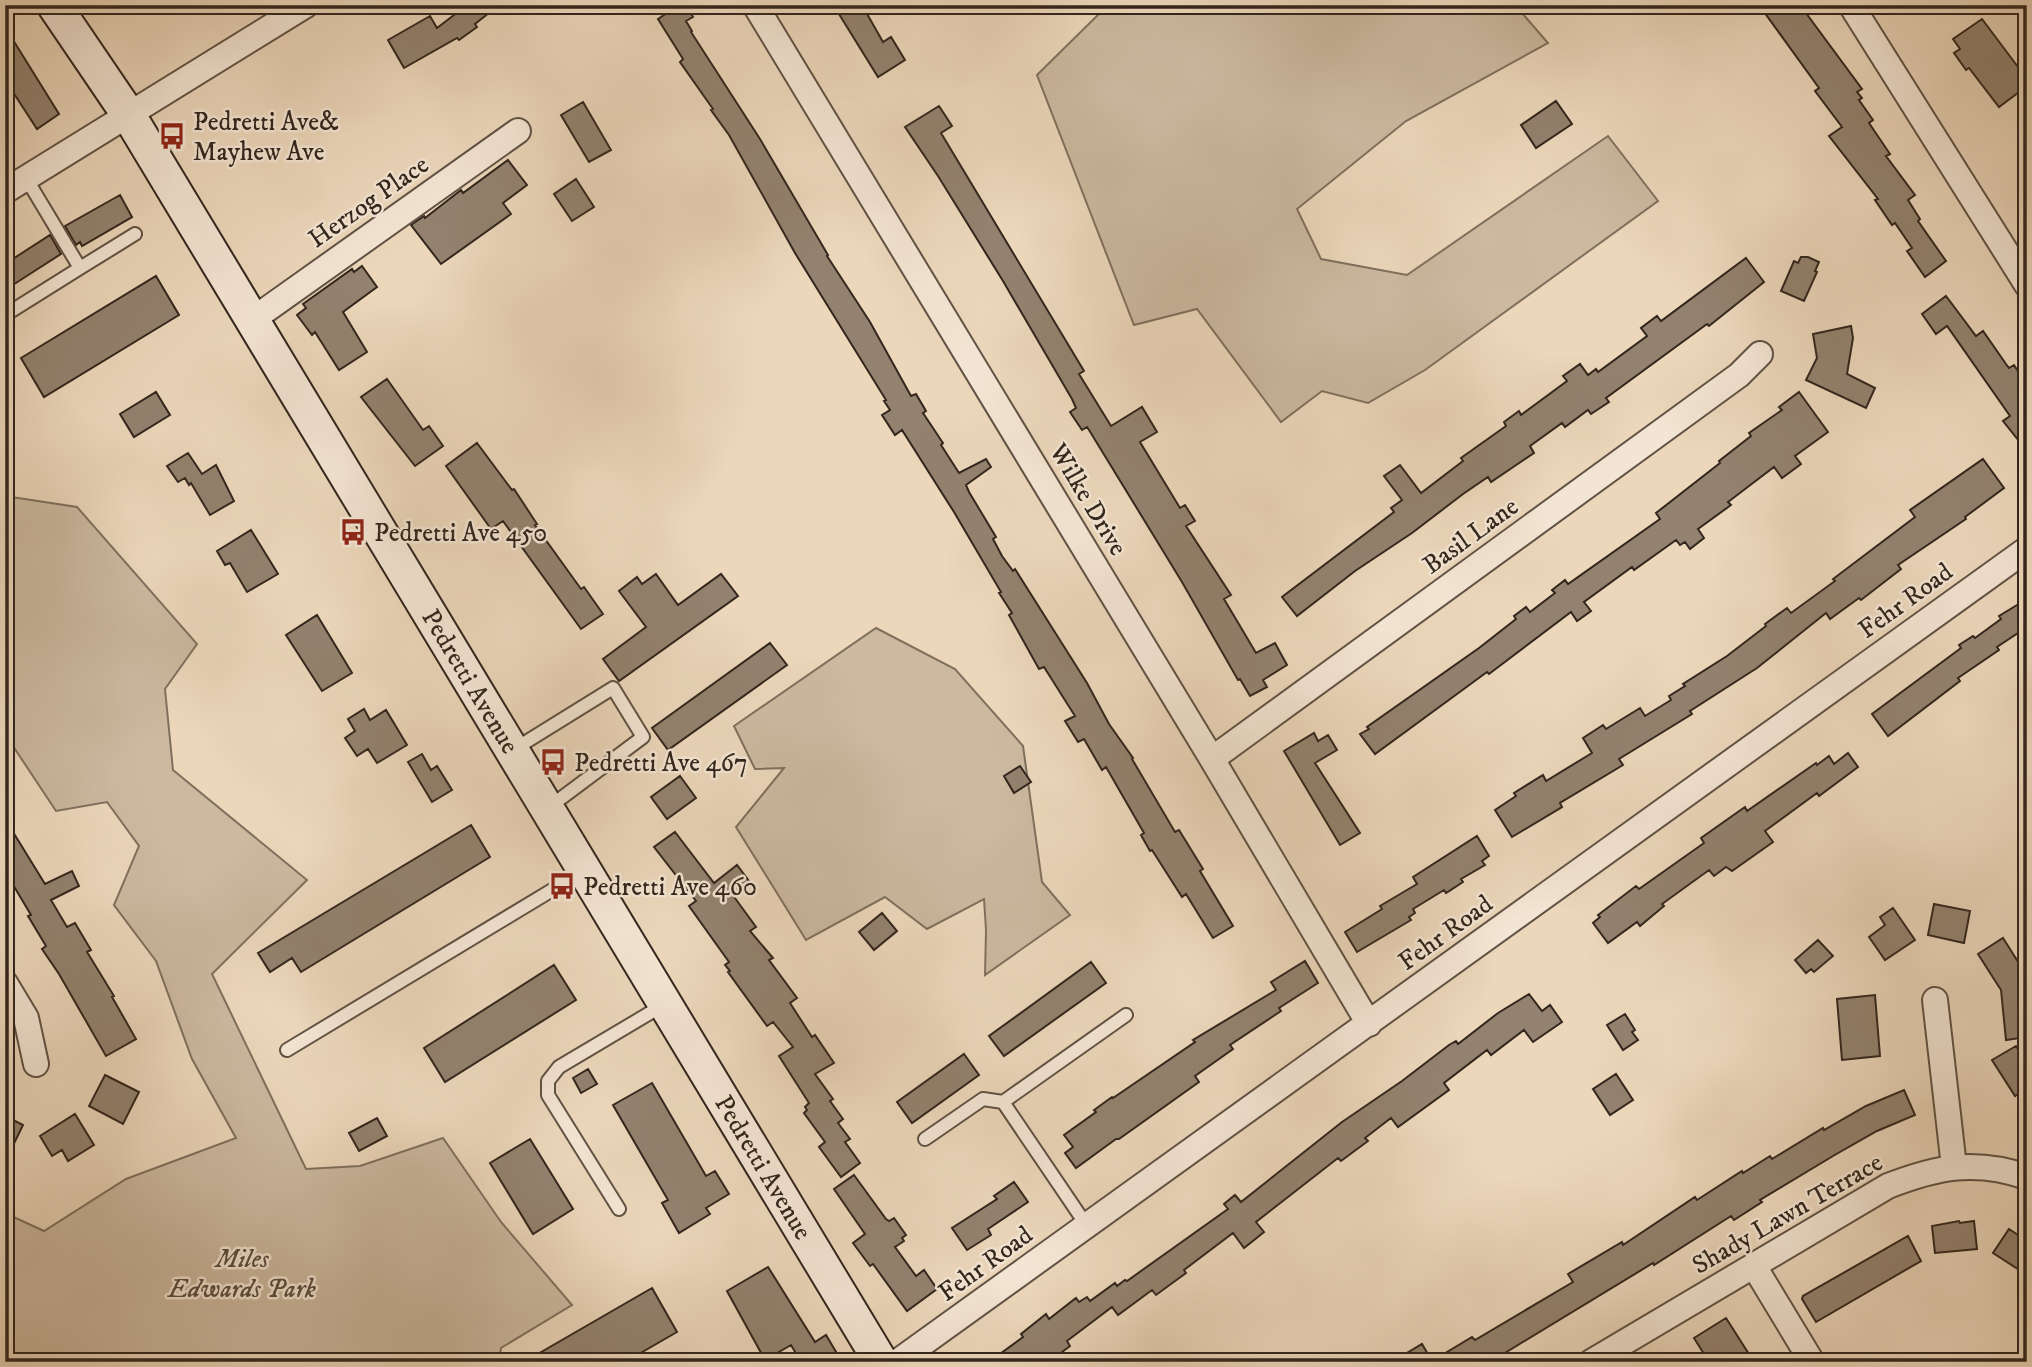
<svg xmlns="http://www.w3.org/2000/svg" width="2032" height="1367" viewBox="0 0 2032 1367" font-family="'IM FELL DW Pica',serif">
<rect width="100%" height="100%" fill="#ecd7bb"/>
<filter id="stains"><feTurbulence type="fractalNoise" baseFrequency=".00286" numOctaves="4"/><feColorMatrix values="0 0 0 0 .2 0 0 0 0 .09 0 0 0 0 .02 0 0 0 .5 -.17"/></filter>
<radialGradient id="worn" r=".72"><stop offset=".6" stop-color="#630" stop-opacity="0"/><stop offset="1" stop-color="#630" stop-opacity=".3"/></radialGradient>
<path fill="#ccb9a0" stroke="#7f705e" stroke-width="2" d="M1108 5H1515L1548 43 1406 121 1297 209 1321 259 1407 275 1608 136 1658 201 1425 370 1368 403 1322 391 1281 422 1197 309 1134 325 1037 75Z
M5 496 77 507 197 644 165 689 173 770 307 880 212 974 306 1169 360 1166 443 1138 501 1222 572 1305 501 1348 499 1362H5V1213L44 1231 126 1179 236 1138 192 1059 156 961 114 905 139 846 107 802 56 811 5 734Z
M876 628 955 669 1023 746 1042 882 1070 915 985 975 986 930 984 899 927 929 885 897 806 940 736 827 784 768 755 769 734 726Z"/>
<path fill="#93826f" stroke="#32261d" stroke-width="2" d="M467 5H499L475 24 477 27 459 40 457 38 404 68 388 40 430 16 437 28Z
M679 5H686L693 17 686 21 692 31 691 32 760 139 828 255 827 256 870 322 911 396 916 394 926 411 923 413 943 443 941 445 959 473 986 459 991 467 966 485 969 492 996 537 993 539 1002 556 1013 571 1015 569 1087 683 1109 724 1133 758 1132 759 1175 832 1179 830 1203 869 1200 871 1233 926 1213 938 1186 894 1182 897 1152 850 1150 851 1141 835 1144 833 1106 767 1102 770 1084 739 1078 742 1065 721 1075 716 1044 667 1039 669 1009 615 1012 613 999 593 1001 592 954 512 902 430 895 435 882 415 890 410 884 401 886 400 795 253 729 135 711 110 713 109 680 62 683 59 658 19Z
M853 5H862L883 42 891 37 905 60 878 77 839 14Z
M1759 5H1800L1862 89 1857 92 1862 98 1859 100 1873 120 1869 123 1890 154 1886 156 1915 195 1908 200 1920 219 1918 221 1946 261 1925 277 1907 251 1912 248 1895 223 1892 225 1875 200 1878 199 1829 136 1842 127 1815 91 1819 88Z
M1982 19 2027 79V86L1999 107 1969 68 1966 70 1954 53 1960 49 1953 39Z
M5 27 59 114 37 129 11 89 5 92Z
M1556 101 1572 124 1536 148 1521 125Z
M583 102 611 150 589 162 561 115Z
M939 106 952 126 941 133 1084 371 1079 374 1111 426 1142 407 1157 432 1140 442 1180 508 1185 505 1195 521 1186 526 1231 595 1224 599 1256 653 1275 643 1287 665 1263 680 1267 687 1250 696 1240 679 1238 680 1182 582 1089 430 1087 427 1082 430 1070 412 1076 408 1072 399 1003 281 938 176 905 127Z
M508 160 527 185 503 203 511 214 441 264 411 225 424 216 425 218 461 190 463 193Z
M576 179 594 207 572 221 554 194Z
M120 195 132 217 82 246 80 242 76 245 65 226Z
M50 235 61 254 5 290V264Z
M1801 257H1808L1819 262 1815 271 1817 272 1804 301 1781 291 1794 261 1798 263Z
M1746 258 1764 282 1709 326 1707 324 1606 398 1609 402 1591 414 1588 410 1565 427 1562 423 1530 446 1534 453 1491 482 1488 477 1463 494 1412 533 1355 571 1297 616 1282 597 1394 512 1391 508 1402 500 1384 476 1400 465 1421 493 1463 461 1461 458 1506 426 1504 422 1519 411 1521 415 1567 381 1563 376 1580 364 1588 375 1596 369 1598 372 1647 336 1641 328 1657 316 1661 321Z
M362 266 377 287 343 312 367 352 339 370 315 332 312 335 297 315 306 308 303 304 352 269 354 272Z
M156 276 179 315 44 397 21 358Z
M1946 296 1976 336 1983 331 2006 364 2009 368 2014 365 2023 379 2020 382 2027 391V451L2003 421 2010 416 1947 326 1936 334 1922 314Z
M1851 326 1853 338 1847 374 1875 388 1866 408 1806 380 1817 358 1813 334Z
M387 379 423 430 429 426 443 446 415 466 361 397Z
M156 392 170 415 134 437 120 414Z
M1799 392 1828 432 1795 456 1801 464 1782 478 1774 467 1728 502 1731 505 1698 529 1704 538 1690 549 1685 542 1680 545 1676 540 1634 570 1632 567 1584 602 1591 611 1577 621 1571 612 1489 674 1487 672 1375 754 1360 734 1369 729 1367 727 1479 648 1516 619 1514 616 1526 607 1530 612 1555 593 1552 590 1565 580 1568 584 1660 519 1656 513 1720 463 1719 461 1751 436 1749 433 1782 410 1779 407Z
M477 443 512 490 514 489 537 524 535 525 581 589 584 587 603 614 581 629 503 521 491 529 446 466Z
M188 453 202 474 216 465 234 501 210 515 191 483 189 485 185 478 178 482 167 466Z
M1983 459 2004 488 1965 517 1966 519 1898 565 1901 569 1861 600 1859 598 1830 619 1826 613 1757 668 1690 711 1692 714 1619 759 1623 765 1560 803 1562 807 1512 837 1495 810 1516 796 1514 793 1543 775 1546 781 1592 753 1583 738 1603 725 1606 729 1640 708 1645 716 1671 700 1669 696 1685 686 1683 684 1727 656 1766 626 1765 624 1787 608 1791 613 1835 581 1833 579 1915 517 1910 510Z
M251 530 278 574 247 592 230 563 225 565 217 551Z
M656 574 678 605 721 574 738 596 619 681 603 659 646 627 619 591 637 577 642 584Z
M2027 599V627L1997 647 1999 650 1958 678 1960 681 1888 736 1872 714 1961 648 1959 645 1973 636 1975 638 2001 619 1999 616Z
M317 615 352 673 322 691 286 635Z
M770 643 787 665 668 750 652 728Z
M364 709 370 720 386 710 407 745 377 763 368 749 357 756 345 738 355 731 348 719Z
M1314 733 1318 741 1328 735 1337 750 1315 763 1360 833 1340 845 1284 751Z
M1848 753 1858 767 1819 796 1817 793 1765 831 1773 842 1732 871 1726 867 1714 876 1709 870 1662 904 1664 906 1640 926 1637 922 1608 943 1593 923 1600 917 1598 915 1636 886 1639 889 1704 843 1701 838 1745 807 1747 811 1816 763 1817 765 1829 756 1834 764Z
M422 754 431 770 437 766 452 790 432 802 408 762Z
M1020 766 1031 782 1014 793 1004 776Z
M680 776 696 798 667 819 651 797Z
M5 819 45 884 72 871 79 886 51 900 67 927 75 923 91 950 87 952 114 996 112 997 136 1039 106 1056 59 974 42 949 46 946 28 916 31 915 12 883 5 887Z
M471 825 490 857 301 972 292 958 270 972 258 953Z
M675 832 714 883 737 865 749 881 732 894 756 927 750 931 773 958 769 960 797 998 790 1003 812 1037 815 1035 834 1063 815 1074 833 1099 830 1101 843 1119 838 1123 850 1139 845 1142 860 1163 841 1177 819 1147 825 1142 804 1113 807 1110 805 1107 809 1103 779 1056 793 1047 773 1022 767 1026 728 972 730 971 725 965 729 962 689 906 696 901 654 847Z
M1477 836 1489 856 1482 861 1485 865 1461 879 1463 882 1446 893 1444 890 1413 909 1415 913 1409 917 1411 920 1357 952 1345 932 1382 909 1380 906 1417 884 1413 877Z
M1934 904 1970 911 1964 943 1928 935Z
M1893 908 1915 940 1885 960 1869 937 1885 925 1880 917Z
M882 913 897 931 874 950 859 932Z
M2003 938 2027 976V1037L2006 1040 2001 990 1978 954Z
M1818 940 1833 956 1814 972 1811 969 1806 973 1795 960Z
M1305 961 1318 983 1279 1008 1281 1011 1230 1045 1233 1049 1195 1076 1199 1082 1119 1139H1116L1076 1168 1065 1153 1073 1147 1064 1135 1096 1112 1094 1110 1112 1097 1113 1098 1195 1042 1193 1040 1276 990 1271 982Z
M1091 962 1106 983 1004 1056 989 1036Z
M554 965 576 1000 445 1082 424 1048Z
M1529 994 1542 1011 1550 1005 1562 1022 1533 1042 1524 1030 1491 1055 1487 1050 1444 1083 1449 1090 1398 1127 1391 1118 1365 1138 1368 1141 1341 1161 1338 1158 1256 1222 1264 1232 1244 1248 1233 1233 1184 1270 1186 1273 1156 1295 1152 1290 1118 1315 1112 1307 1067 1341 1070 1346 1049 1362H989L1023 1337 1021 1334 1046 1314 1049 1319 1076 1298 1079 1302 1087 1297 1090 1301 1115 1283 1117 1286 1125 1280 1127 1281 1228 1209 1224 1204 1235 1195 1241 1202 1342 1122 1402 1081 1449 1045 1456 1041 1458 1044 1498 1013Z
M1875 995 1880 1056 1842 1060 1837 999Z
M1625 1014 1635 1030 1632 1032 1638 1040 1623 1050 1607 1025Z
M2016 1046 2027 1063V1088L2015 1096 1992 1060Z
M964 1054 979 1075 912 1123 897 1102Z
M588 1069 597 1084 581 1093 573 1078Z
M1616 1074 1633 1100 1610 1115 1593 1089Z
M105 1075 139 1092 123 1124 89 1106Z
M652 1083 706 1176 715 1171 729 1194 706 1208 710 1214 679 1233 662 1203 668 1200 613 1105Z
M1904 1090 1915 1115 1877 1131 1833 1156 1760 1200 1762 1202 1734 1220 1731 1216 1654 1265 1653 1263 1490 1362H1392L1422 1344 1432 1361 1472 1337 1475 1340 1573 1282 1568 1274 1622 1242 1623 1245 1695 1197 1697 1200 1742 1171 1743 1173 1770 1156 1772 1159 1823 1128 1824 1130 1866 1106Z
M75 1114 94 1145 68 1161 62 1150 52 1156 40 1136Z
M5 1116 23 1125 5 1162Z
M377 1118 387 1136 359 1151 349 1133Z
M530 1139 573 1209 533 1234 490 1163Z
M854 1175 886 1219 889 1221 894 1218 906 1235 902 1238 904 1241 895 1247 916 1276 924 1270 937 1289 907 1311 873 1264 870 1266 853 1243 865 1234 834 1189Z
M1014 1182 1028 1202 988 1229 991 1235 967 1250 952 1228 997 1199 994 1196Z
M1959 1221 1960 1223 1974 1221 1977 1249 1935 1253 1932 1226Z
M2009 1229 2027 1241V1275L1993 1253Z
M1908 1236 1921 1261 1816 1322 1802 1299 1803 1296Z
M768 1267 815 1342 826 1335 842 1362H801L791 1345 765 1360 727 1291Z
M652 1288 677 1332 625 1362H524Z
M1726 1318 1754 1362H1709L1694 1338Z"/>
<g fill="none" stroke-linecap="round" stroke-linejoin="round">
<defs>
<path id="lane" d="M80 268 135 234
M5 315 80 268 26 178
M513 750 613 688 643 737 548 808
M287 1050 582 872
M1003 1102 1087 1226
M925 1139 983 1099 1003 1102 1126 1015
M619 1209 548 1095V1081L559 1067 665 1004"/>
<path id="street" d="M755 5 1212 759 1369 1024
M1851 5 2027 285
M5 191 306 5
M252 320 518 131
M1212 759 1739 375 1760 354
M5 983 26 1018 36 1064
M1935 1000 1954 1167
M1754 1266 1812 1362
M897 1362 2027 549
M1591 1362 1888 1186C1937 1167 1975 1159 2027 1177"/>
<path id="secondary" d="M54 5 128 114 881 1362"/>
</defs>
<use href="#lane" stroke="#605244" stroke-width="16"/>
<use href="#street" stroke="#605244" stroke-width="28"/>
<use href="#secondary" stroke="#32261d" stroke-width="37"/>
<use href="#lane" stroke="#f3e5d3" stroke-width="12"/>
<use href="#street" stroke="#f3e5d3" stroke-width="24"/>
<use href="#secondary" stroke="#f3e5d3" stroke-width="33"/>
</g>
<defs>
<symbol id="bus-bare" viewBox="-9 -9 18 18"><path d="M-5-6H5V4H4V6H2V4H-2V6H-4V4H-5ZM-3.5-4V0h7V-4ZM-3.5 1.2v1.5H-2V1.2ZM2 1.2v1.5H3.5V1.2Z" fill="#8f2418" stroke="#f3e5d3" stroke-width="2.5" paint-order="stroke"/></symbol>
</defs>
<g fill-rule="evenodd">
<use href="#bus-bare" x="153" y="117" width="38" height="38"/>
<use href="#bus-bare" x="334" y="513" width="38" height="38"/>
<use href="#bus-bare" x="534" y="743" width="38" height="38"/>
<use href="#bus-bare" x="543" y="867" width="38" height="38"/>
</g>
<g text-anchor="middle" stroke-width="5" stroke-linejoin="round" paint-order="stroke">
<g font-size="26" fill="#32261d" stroke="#f3e5d3" text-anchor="start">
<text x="193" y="130">Pedretti Ave&amp;<tspan x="193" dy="30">Mayhew Ave</tspan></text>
<text x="374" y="541">Pedretti Ave 450</text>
<text x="574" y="771">Pedretti Ave 467</text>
<text x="583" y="895">Pedretti Ave 460</text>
</g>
<g font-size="26" fill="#32261d" stroke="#f3e5d3">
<text transform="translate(368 201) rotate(-35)" y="9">Herzog Place</text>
<text transform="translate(1089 499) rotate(59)" y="9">Wilke Drive</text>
<text transform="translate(1470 535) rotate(-36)" y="9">Basil Lane</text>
<text transform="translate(1905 600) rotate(-36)" y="9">Fehr Road</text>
<text transform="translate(471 681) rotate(59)" y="9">Pedretti Avenue</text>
<text transform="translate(1445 932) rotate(-36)" y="9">Fehr Road</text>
<text transform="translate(764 1167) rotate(59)" y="9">Pedretti Avenue</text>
<text transform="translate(1787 1213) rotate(-30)" y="9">Shady Lawn Terrace</text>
<text transform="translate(985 1263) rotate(-36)" y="9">Fehr Road</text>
</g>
<g font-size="26" font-style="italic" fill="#584b3e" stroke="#f3e5d3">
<text x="242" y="1267">Miles<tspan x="242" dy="30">Edwards Park</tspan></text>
</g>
</g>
<rect width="2032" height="1367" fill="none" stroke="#ecd7bb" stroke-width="28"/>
<rect x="7" y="7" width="2018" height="1353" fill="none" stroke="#32261d" stroke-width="3.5"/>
<rect x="14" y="14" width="2004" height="1339" fill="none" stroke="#32261d" stroke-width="2"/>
<rect width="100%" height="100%" filter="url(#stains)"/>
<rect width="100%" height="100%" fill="url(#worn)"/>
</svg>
